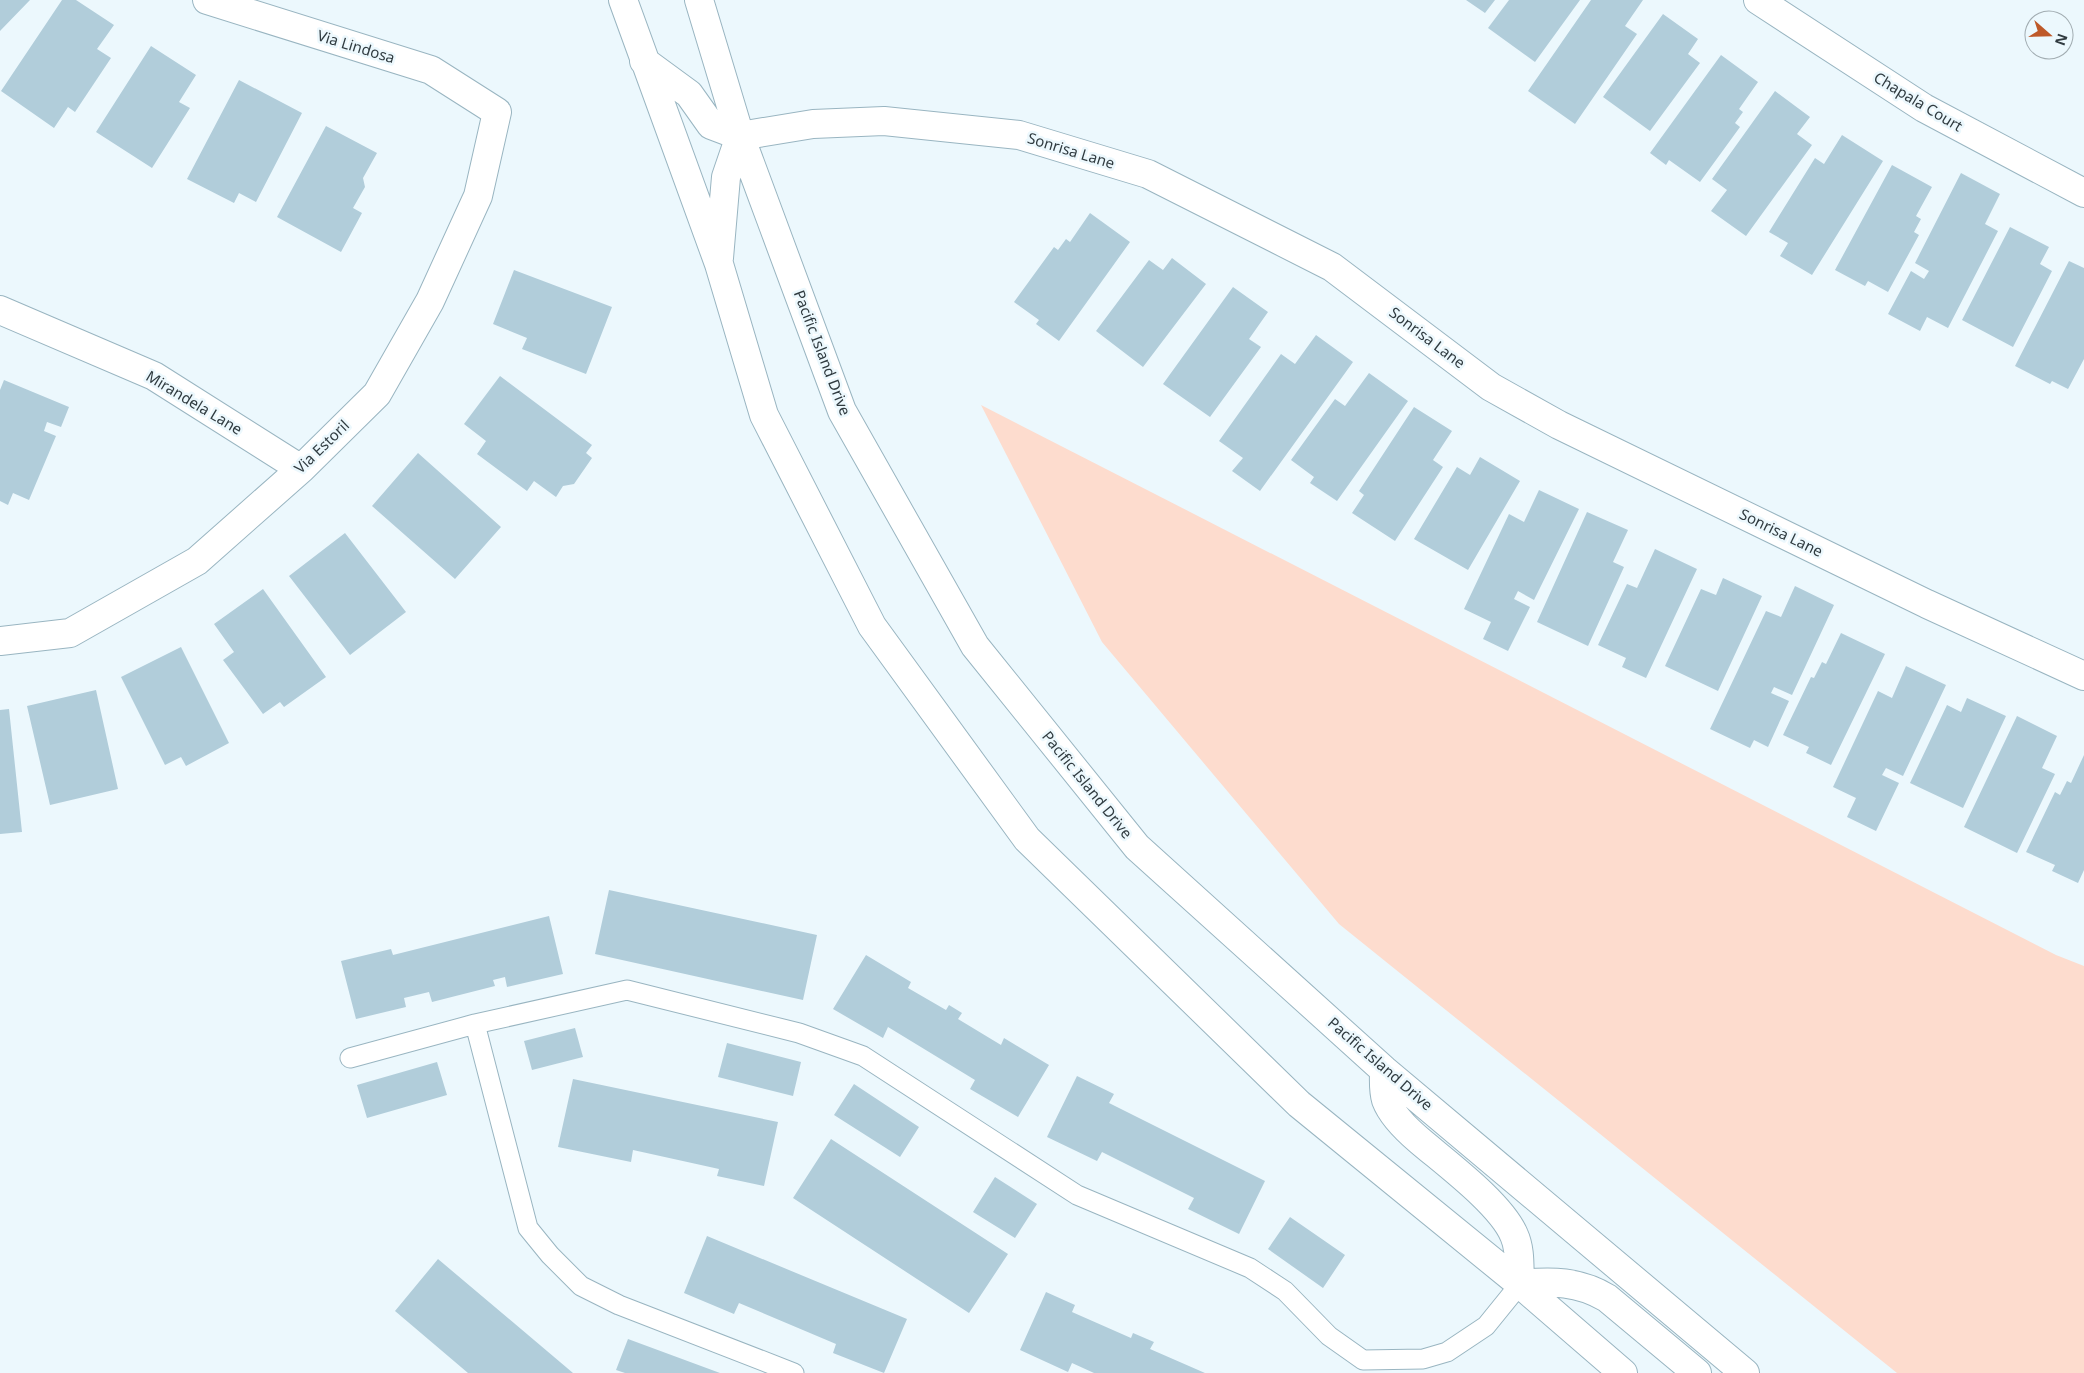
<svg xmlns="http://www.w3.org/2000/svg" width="2084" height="1373" viewBox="0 0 2084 1373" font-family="'Noto Sans',sans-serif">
<rect width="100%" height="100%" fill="#ecf8fd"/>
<path fill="#fddcce" d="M981 405 2056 955 2084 966V1373H1897L1339 924 1102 642Z"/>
<path fill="#b1cdda" d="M0 0H30L0 31Z
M62 0H76L114 25 97 49 111 58 75 112 68 107 54 128 1 91Z
M1466 0H1495L1485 13Z
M1509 0H1580L1535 62 1488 28Z
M1591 0H1643L1625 26 1637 34 1575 124 1528 91Z
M1663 14 1698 39 1688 54 1700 63 1650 131 1603 97Z
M151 46 196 75 179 102 190 108 152 168 96 132Z
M1721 55 1758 82 1739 109 1743 112 1735 123 1740 127 1700 182 1669 160 1666 165 1650 153Z
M239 80 302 113 256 202 239 193 234 203 187 179Z
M1775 91 1810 117 1797 134 1812 145 1746 236 1711 211 1727 190 1712 179Z
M326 126 377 153 363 178 365 187 353 208 362 213 341 252 277 217Z
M1842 135 1883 161 1812 275 1780 256 1788 243 1769 232 1815 158 1824 164Z
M1892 165 1932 187 1916 216 1921 219 1914 232 1919 235 1888 292 1868 281 1865 286 1835 270Z
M1961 173 2000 194 1985 224 1998 231 1948 328 1927 317 1920 331 1888 314 1911 271 1924 279 1929 271 1915 263Z
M1090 213 1130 242 1059 341 1036 324 1039 320 1014 302 1054 247 1058 250 1066 239 1070 242Z
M2010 227 2049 247 2040 264 2052 271 2013 347 1962 320Z
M1172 258 1206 284 1143 367 1096 331 1149 260 1163 270Z
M2069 261 2084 268V359L2068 389 2052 381 2050 384 2015 366Z
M514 270 612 307 586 374 522 349 527 338 493 324Z
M1233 287 1268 312 1249 339 1261 347 1210 417 1163 384Z
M1316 335 1353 362 1260 491 1232 471 1243 458 1219 441 1281 354 1295 364Z
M1369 373 1408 401 1337 501 1310 483 1314 477 1291 460 1335 399 1345 406Z
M500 376 592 445 586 453 592 458 574 484 563 486 556 497 534 481 527 491 477 454 486 441 464 424Z
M4 380 69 407 61 427 47 422 44 431 56 436 29 500 13 493 8 505 0 501V390Z
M1414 407 1452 431 1433 460 1443 467 1395 541 1352 513 1364 495 1359 491Z
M418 453 501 527 455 579 372 506Z
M1480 457 1520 481 1468 570 1414 539 1457 467 1470 475Z
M1539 490 1579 509 1534 600 1518 591 1514 599 1530 607 1508 651 1483 639 1491 622 1464 609 1509 514 1524 522Z
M1587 512 1628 530 1613 562 1624 567 1588 646 1537 622Z
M345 533 406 612 350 655 289 576Z
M1655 549 1697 569 1646 678 1622 667 1626 658 1598 645 1627 584 1637 588Z
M1723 578 1762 596 1718 691 1665 666 1701 589 1716 595Z
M1795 586 1834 605 1792 695 1774 687 1771 693 1789 701 1768 747 1754 740 1750 748 1710 729 1766 611 1781 617Z
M263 589 326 677 284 707 280 702 263 714 223 660 234 652 214 624Z
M1841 633 1885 654 1831 765 1806 753 1809 747 1783 735 1811 677 1814 678 1822 662 1826 664Z
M181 647 229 743 186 766 181 757 165 765 121 677Z
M1906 666 1946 685 1903 776 1886 768 1882 775 1899 783 1876 831 1847 817 1856 798 1833 787 1878 691 1892 698Z
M96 690 118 789 50 805 27 706Z
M1967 698 2006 716 1963 808 1910 783 1947 705 1961 712Z
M9 709 22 832 0 834V710Z
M2017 716 2057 736 2042 768 2055 774 2017 853 1964 827Z
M2084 755V870L2078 883 2052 871 2055 865 2026 852 2055 792 2060 795 2067 781 2071 783Z
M609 890 817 935 803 1000 595 954Z
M549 916 563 974 507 987 505 977 493 980 495 986 432 1002 429 992 404 998 406 1007 356 1019 341 961 391 949 393 955Z
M866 955 911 982 908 988 946 1010 949 1005 962 1013 958 1019 1001 1045 1004 1038 1049 1065 1018 1117 970 1089 975 1080 888 1027 883 1038 833 1009Z
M575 1028 583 1057 532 1070 524 1041Z
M727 1043 801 1062 793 1096 718 1077Z
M437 1062 447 1095 367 1118 357 1085Z
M1077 1076 1114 1094 1109 1103 1265 1181 1239 1234 1188 1209 1194 1198 1102 1152 1097 1161 1047 1137Z
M573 1079 778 1122 764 1186 717 1176 719 1169 633 1150 631 1162 558 1147Z
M854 1084 919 1127 900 1157 834 1115Z
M831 1139 1008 1254 969 1313 793 1198Z
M995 1177 1037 1204 1015 1238 973 1212Z
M1290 1217 1345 1255 1323 1288 1268 1249Z
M707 1236 907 1319 884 1373 833 1353 836 1344 739 1303 734 1314 684 1293Z
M438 1259 573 1373H468L395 1311Z
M1046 1292 1075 1305 1072 1312 1131 1338 1133 1333 1154 1342 1150 1349 1205 1373H1094L1072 1363 1068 1372 1020 1350Z
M628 1339 720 1373H625L616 1370Z"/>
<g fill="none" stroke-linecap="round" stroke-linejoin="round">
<defs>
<path id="service" d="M350 1058 475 1024
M794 1373 619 1305 581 1286 550 1255 528 1228 475 1024 627 990 799 1033 863 1056 1077 1195 1250 1268 1285 1291 1329 1336 1363 1360 1423 1359 1447 1352 1486 1326 1520 1284"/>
<path id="minor" d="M1758 0 1924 108 2084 193
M740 136 813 124 884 121 1019 135 1148 174 1332 267 1491 387 1559 425 1927 604 2084 676
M0 310 154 376 301 469
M0 641 70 633 197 561 301 469 377 394 430 301 478 196 497 112 431 70 207 0"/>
<path id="secondary" d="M623 0 719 264 764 415 872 626 1027 839 1299 1104 1520 1284 1623 1373
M699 0 740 136 842 411 975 646 1137 847 1384 1070 1745 1373
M644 61 689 94 711 125 740 136
M719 258 726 177 740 136
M1384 1070C1384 1080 1383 1090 1386 1100 1392 1116 1407 1130 1420 1141 1447 1164 1501 1204 1514 1235 1521 1250 1519 1268 1520 1284 1552 1281 1579 1281 1607 1298L1697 1373"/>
</defs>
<use href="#service" stroke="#99b5c1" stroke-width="21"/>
<use href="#minor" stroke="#99b5c1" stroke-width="30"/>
<use href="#secondary" stroke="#99b5c1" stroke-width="30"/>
<use href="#service" stroke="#fff" stroke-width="19"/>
<use href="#minor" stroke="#fff" stroke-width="28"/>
<use href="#secondary" stroke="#fff" stroke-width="28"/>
</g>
<g text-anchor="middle" stroke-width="5" stroke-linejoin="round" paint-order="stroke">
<g font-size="15" fill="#303b40" stroke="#ecf8fd">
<text transform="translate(356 47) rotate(17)" y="5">Via Lindosa</text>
<text transform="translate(1918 102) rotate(31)" y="5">Chapala Court</text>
<text transform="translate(1071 151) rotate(17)" y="5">Sonrisa Lane</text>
<text transform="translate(1427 338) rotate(37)" y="5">Sonrisa Lane</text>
<text transform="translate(822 353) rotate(69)" y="5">Pacific Island Drive</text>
<text transform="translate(194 403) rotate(31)" y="5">Mirandela Lane</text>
<text transform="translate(322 447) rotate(-44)" y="5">Via Estoril</text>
<text transform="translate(1781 533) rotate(26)" y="5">Sonrisa Lane</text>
<text transform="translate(1087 785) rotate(51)" y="5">Pacific Island Drive</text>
<text transform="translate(1380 1064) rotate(41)" y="5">Pacific Island Drive</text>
</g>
</g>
<g transform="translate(2049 35) rotate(110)"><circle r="24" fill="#ecf8fd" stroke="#a1acb1"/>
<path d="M0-4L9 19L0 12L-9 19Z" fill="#be5929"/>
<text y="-8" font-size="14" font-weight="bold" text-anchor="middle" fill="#303b40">N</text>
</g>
</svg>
